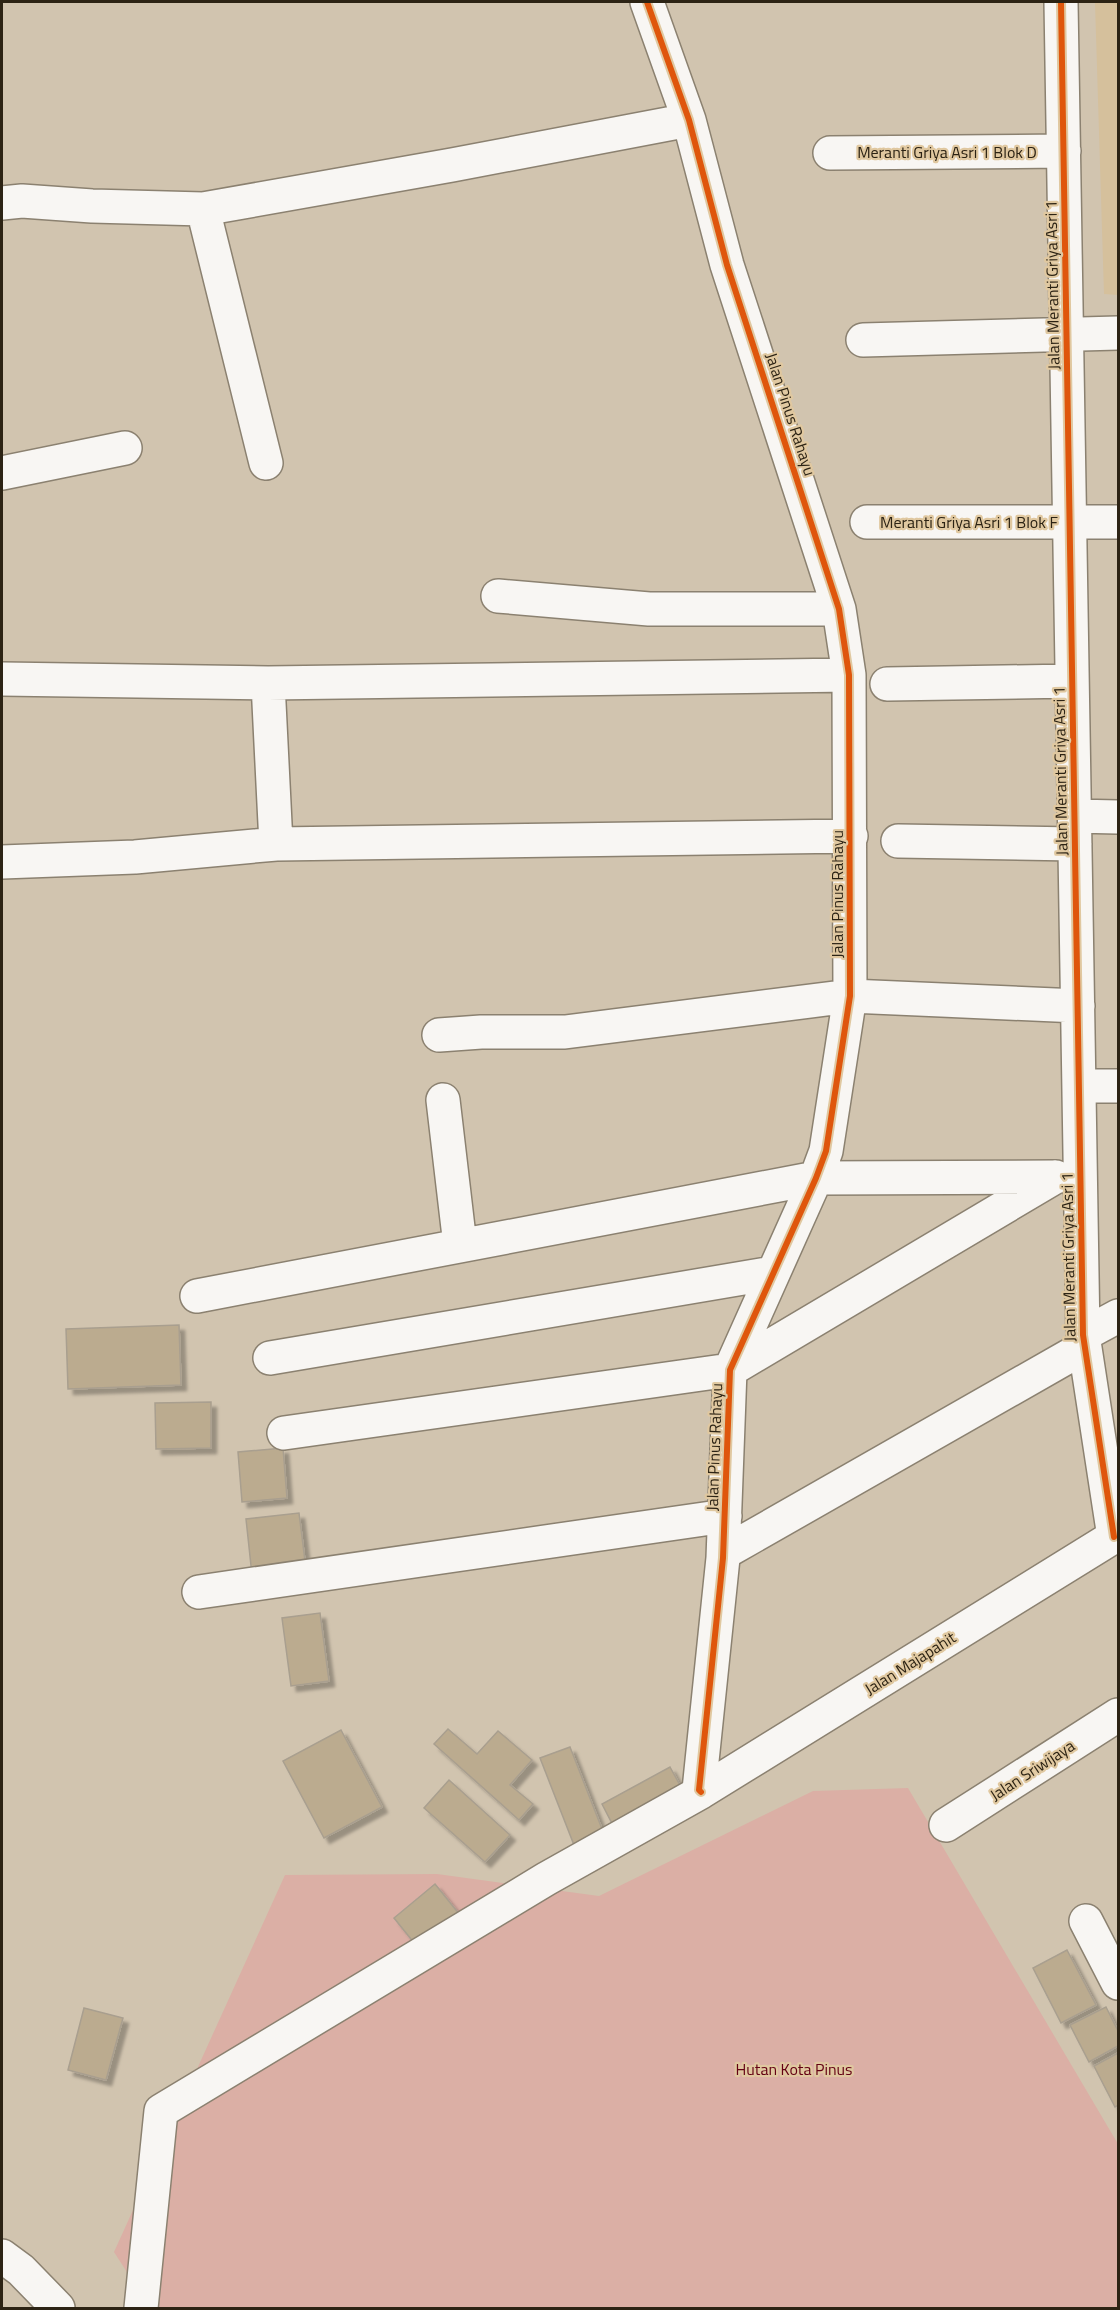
<svg xmlns="http://www.w3.org/2000/svg" width="1120" height="2310" viewBox="0 0 1120 2310" font-family="'Titillium Web',sans-serif">
<defs>
<filter id="shadow"><feDropShadow dx="5.5" dy="5.5" stdDeviation="1.5" flood-color="#0004"/></filter>
</defs>
<rect width="100%" height="100%" fill="#d1c4af"/>
<path fill="#d5c09c" d="M1095 2H1118V295L1104 294Z"/>
<path fill="#dbafa5" d="M908 1788 1118 2144V2308H150L114 2252 285 1875 437 1874 599 1896 813 1791Z"/>
<path fill="#bbab8f" stroke="#a99f8f" stroke-width="1.5" filter="url(#shadow)" d="M179 1325 181 1385 68 1389 66 1329Z
M211 1402V1448L156 1449 155 1403Z
M283 1448 287 1498 242 1502 238 1452Z
M299 1513 306 1569 252 1575 246 1519Z
M320 1613 329 1681 291 1686 282 1618Z
M448 1729 477 1754 498 1731 532 1760 510 1785 533 1804 519 1820 434 1744Z
M341 1730 382 1807 324 1838 283 1761Z
M570 1747 604 1834 574 1845 540 1758Z
M670 1767 687 1798 618 1835 602 1804Z
M449 1780 510 1835 485 1862 424 1808Z
M435 1884 460 1915 419 1949 394 1918Z
M1067 1950 1096 2005 1061 2023 1033 1968Z
M1106 2007 1118 2031V2046L1089 2062 1070 2025Z
M84 2008 123 2018 106 2080 68 2070Z
M1118 2053V2105L1115 2107 1094 2066Z"/>
<g fill="none" stroke-linecap="round" stroke-linejoin="round">
<defs>
<path id="minor" d="M647 2 689 120 727 265 839 609 849 675 850 996 826 1151 816 1178 730 1370 723 1558 699 1790 701 1792
M1061 2 1083 1335 1114 1537
M830 153 1064 151
M2 203 22 201 92 206 203 209 452 165 689 120
M203 209 266 463
M863 340 1118 333
M2 473 125 448
M867 522H1118
M498 596 649 609H839
M2 679 268 683 849 675
M268 683 276 844
M887 684 1072 681
M1074 816 1118 817
M898 841 1075 844
M2 862 135 857 276 844 851 836
M439 1035 481 1032H565L850 996 1078 1006
M1079 1086H1118
M443 1100 460 1245
M197 1296 816 1178 1056 1177
M1083 1335 1118 1316
M270 1358 773 1273
M284 1433 730 1370 1055 1177
M723 1558 727 1551 1083 1348
M199 1592 725 1516
M946 1825 1118 1715
M1086 1921 1118 1983
M2 2256 21 2270 58 2308
M141 2308 161 2111 546 1879 701 1792 1118 1534"/>
</defs>
<use href="#minor" stroke="#8b8170" stroke-width="36"/>
<use href="#minor" stroke="#f8f6f3" stroke-width="33"/>
<defs>
<path id="cycleway" d="M647 2 689 120 727 265 839 609 849 675 850 996 826 1151 816 1178 730 1370 723 1558 699 1790 701 1792
M1061 2 1083 1335 1114 1537"/>
</defs>
<use href="#cycleway" stroke="#e0c8a0" stroke-width="10"/>
<use href="#cycleway" stroke="#df560c" stroke-width="6"/>
</g>
<g text-anchor="middle" stroke-width="4.5" stroke-linejoin="round" paint-order="stroke">
<g font-size="16" fill="#2c2314" stroke="#e0c8a0">
<text x="947" y="158">Meranti Griya Asri 1 Blok D</text>
<text transform="translate(1052 285) rotate(-91)" y="6">Jalan Meranti Griya Asri 1</text>
<text transform="translate(791 414) rotate(72)" y="6">Jalan Pinus Rahayu</text>
<text x="969" y="528">Meranti Griya Asri 1 Blok F</text>
<text transform="translate(1060 771) rotate(-91)" y="6">Jalan Meranti Griya Asri 1</text>
<text transform="translate(837 894) rotate(-90)" y="6">Jalan Pinus Rahayu</text>
<text transform="translate(1068 1257) rotate(-91)" y="6">Jalan Meranti Griya Asri 1</text>
<text transform="translate(714 1447) rotate(-88)" y="6">Jalan Pinus Rahayu</text>
<text transform="translate(910 1663) rotate(-32)" y="6">Jalan Majapahit</text>
<text transform="translate(1032 1770) rotate(-33)" y="6">Jalan Sriwijaya</text>
</g>
<g font-size="16" fill="#630113" stroke="#e0c8a0">
<text x="794" y="2075">Hutan Kota Pinus</text>
</g>
</g>
<rect width="1120" height="2310" fill="none" stroke="#2c2314" stroke-width="6"/>
</svg>
